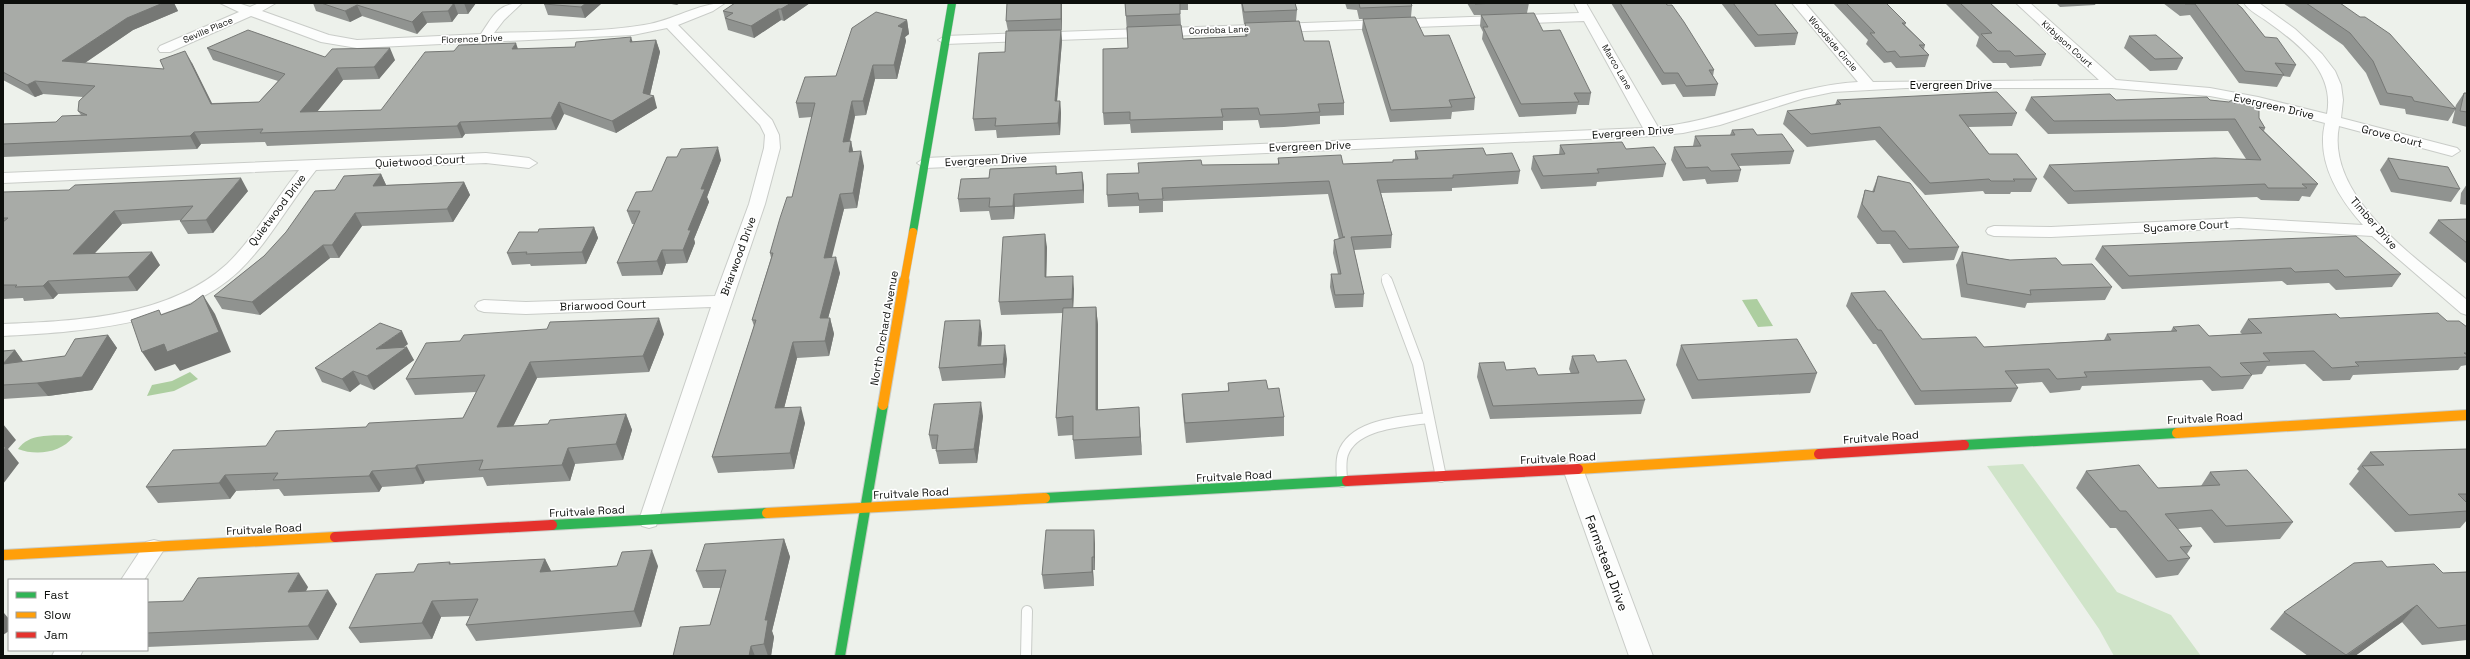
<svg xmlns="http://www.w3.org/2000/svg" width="2470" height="659" viewBox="0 0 2470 659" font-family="'Space Grotesk',sans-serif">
<rect width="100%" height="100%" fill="#edf1eb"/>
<path fill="#d0e4c9" d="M2023 464 2117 592 2171 615 2201 656H2114L2099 629 1987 466Z"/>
<path fill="#adcea0" d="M1757 299 1773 326 1758 327 1742 300Z
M190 372 198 379 174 391 147 396 152 385 172 381Z
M68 435 73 437C61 453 36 456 18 449 30 433 49 436 68 435Z"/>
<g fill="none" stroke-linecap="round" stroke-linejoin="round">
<defs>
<path id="lane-far1" d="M1386 278 1388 282"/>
<path id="lane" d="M1387 281 1418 364 1441 477
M1342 482C1342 473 1340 463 1343 454 1353 424 1401 422 1427 418
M1026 656 1027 611"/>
<path id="street" d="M220 3H238L250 7 259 3H276L262 11 329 35 357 40 481 34C493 16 498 3 522 3L504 20 494 33C542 31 598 33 644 25 672 21 698 3 725 3L713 11 678 25 772 120 779 135 780 148 765 204 656 526 649 528 642 526 639 520 711 307 526 314 484 312 478 310 475 306 478 302 484 300 526 302 715 296 749 204 764 148 765 135 760 125 667 28 633 35 357 48 321 42 251 16 170 52H160L158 49 160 46 239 12Z
M1574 3H1586L1658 127C1727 120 1789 86 1858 82L1792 3H1805L1873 82 2099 80 2016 3H2030L2116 80 2210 88 2258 97 2327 114C2335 72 2299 44 2268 22 2260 16 2249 11 2244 3H2259L2295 29 2322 54 2335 71 2341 85 2343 100 2341 118 2457 148 2460 151 2452 156 2339 126C2325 198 2419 260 2467 300V315L2461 313 2372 236 2239 228 2051 237 1994 236 1988 234 1986 231 1988 228 1994 226 2051 227 2239 218 2363 225C2338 197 2316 161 2325 123L2257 105 2210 96 2112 88H1906L1833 92 1804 98 1720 125 1683 133 1653 136 925 168 917 163 925 158 1643 128 1584 21 945 44 938 40 945 36 1579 13Z
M486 153 529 158 537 163 529 168 486 163 316 170C290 202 269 242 239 271 181 326 78 332 3 336V324C77 321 169 317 227 264 255 237 275 200 299 170L3 183V173Z
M1573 462 1580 464 1583 469 1653 656H1629L1563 469 1566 464Z
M154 540 162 542 165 548 144 580H121L146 542Z
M55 650H83L80 656H52Z"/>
<path id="fast-far1" d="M913 232 952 3"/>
<path id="fast" d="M1964 445 2177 433
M1045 498 1347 481
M552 525 767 513
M840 656 883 405"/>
<path id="slow-far1" d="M904 282 913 232"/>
<path id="slow" d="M883 405 904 281
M2177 433 2467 415
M1578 469 1819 454
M767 513 1045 498
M3 555 335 537"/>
<path id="jam" d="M1819 454 1964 445
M1347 481 1578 469
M335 537 552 525"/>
</defs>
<use href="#lane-far1" stroke="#c9ccc8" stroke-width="9"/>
<use href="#lane" stroke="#c9ccc8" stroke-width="12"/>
<use href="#street" stroke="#c9ccc8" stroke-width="2"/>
<use href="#fast-far1" stroke="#c9ccc8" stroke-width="9"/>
<use href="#fast" stroke="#c9ccc8" stroke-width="12"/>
<use href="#slow-far1" stroke="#c9ccc8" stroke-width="9"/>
<use href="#slow" stroke="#c9ccc8" stroke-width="12"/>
<use href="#jam" stroke="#c9ccc8" stroke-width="12"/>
<use href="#lane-far1" stroke="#fcfdfc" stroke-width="8"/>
<use href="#lane" stroke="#fcfdfc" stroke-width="10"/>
<use href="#street" fill="#fcfdfc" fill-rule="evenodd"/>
<use href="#fast-far1" stroke="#30b455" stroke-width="8"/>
<use href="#fast" stroke="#30b455" stroke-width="10"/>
<use href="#slow-far1" stroke="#ff9f0a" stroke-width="8"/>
<use href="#slow" stroke="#ff9f0a" stroke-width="10"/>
<use href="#jam" stroke="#e5322d" stroke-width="10"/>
</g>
<path fill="#909390" d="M5 3H174L178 11 133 30 85 63 164 69 192 63 212 103 259 102 278 81 213 60 207 48 325 57 395 60 379 79 343 80 317 112 381 110 518 49 575 47 656 40 660 52 650 95 657 108 616 133 564 114 556 130 465 134 462 138 267 146 265 142 201 144 197 149 3 157V124L56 122 81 115 78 111 83 97 43 94 35 97 3 80V4Z
M313 3H476L468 14H458L452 22 427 23 417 34 362 16 350 22 316 11Z
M602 3 585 18 548 15 544 4Z
M666 3H680L677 5Z
M810 3 784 21 781 20 754 38 728 30 723 11Z
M1007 3H1062V30H1061L1062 41 1057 101H1060L1061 113 1060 135 997 138 996 130 975 131 973 119 1005 52 1008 31 1006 21Z
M1125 3H1188V10H1180L1181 25 1183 39 1245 36V24H1244L1241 3H1295L1297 10 1296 21 1304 41 1344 103V115L1320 116V124L1284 127 1260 128 1258 120 1223 121V130L1131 133 1130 124 1104 125 1103 113 1128 48Z
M1345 3H1411L1412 6 1411 17 1424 36 1475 98 1474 110 1452 112 1451 119 1390 122 1362 30 1363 19H1359L1357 10 1347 9Z
M1467 3H1529L1527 13 1543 31 1591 93 1589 105H1578L1576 114 1519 117 1482 39 1483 32 1480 26 1481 15H1474Z
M1611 3H1666L1714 70 1713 76 1718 84 1715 96 1683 97 1675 84 1662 85Z
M1721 3H1774L1798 33 1795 45 1755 47Z
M1833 3H1886L1906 23 1905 25 1925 45 1924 49 1929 55 1925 67 1896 68 1891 62 1884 63 1866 44 1868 40Z
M1945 3H1990L2046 54 2041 66 2010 68 2006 63H1993L1976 46 1979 37Z
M2056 3H2096L2095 5 2060 7Z
M2163 3H2236L2265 37 2296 65 2290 77 2283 76 2277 87 2239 83 2190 15 2180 16Z
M2283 3H2340L2455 108 2456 105 2464 93H2467V127L2452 123 2455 110 2448 121 2406 114 2405 109 2380 105 2366 73 2343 45Z
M907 20 909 34 905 37 906 41 897 79H875L866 115 855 116 850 141H851L853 152 864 166 857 208 844 209 831 257 840 273 828 318H830L834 334 829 356 797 358 784 408 805 423 794 469 718 473 712 457 754 326 752 320 771 258 770 253 792 197 812 117 799 118 796 103 836 76Z
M2129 36 2183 58 2177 70 2150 71 2124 48Z
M2031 97 2116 100H2210L2234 103 2259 118 2265 128 2264 131 2318 184 2310 197 2302 196 2299 201 2261 200 2257 197 2068 204 2043 177 2049 165 2246 159 2228 131 2048 134 2025 110Z
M1837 100 2017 113 2012 126 1968 127 1989 154 2037 179 2031 192H2011L2010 194H1985L1983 191 1925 195 1875 140 1807 147 1783 124 1787 111 1835 105Z
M1732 130 1757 135 1794 151 1790 164 1739 166 1741 170 1738 182 1707 184 1705 179 1683 181 1671 160 1674 147 1693 146 1695 136 1730 135Z
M1560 145 1626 149 1666 164 1663 177 1597 182 1596 186 1541 189 1531 169 1533 156 1559 155Z
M1415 151 1486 155 1520 171 1518 184 1452 188V191L1381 193 1392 235 1391 248 1354 250 1364 294 1363 307 1335 308 1330 287 1331 274H1338L1333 253 1334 240 1339 239 1328 194 1163 201V212L1139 213V206L1108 207 1107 195 1139 173 1202 165 1278 164V158L1343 164 1393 162V160H1415Z
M2388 158 2460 189 2451 202 2391 192 2380 170Z
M721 160 707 197 709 202 694 239 695 243 687 263 666 264 662 275 622 276 617 263 634 224H632L627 211 652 191Z
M1056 166 1057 174 1082 172 1084 203 1015 207 1014 219 991 220 989 211 960 212 958 199 989 178Z
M381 174 386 185 464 182 470 195 453 222 362 226 339 258H330L260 315 222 309 214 296 264 256 335 190Z
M1878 176 1959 247 1954 260 1903 263 1890 244H1877L1857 217 1865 190 1872 192Z
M2467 184V205L2460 204 2461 193Z
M248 191 213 233 188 234 180 221 181 220 122 224 94 254 160 265 137 291 58 294 53 299 24 301 23 298 3 299V192Z
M2467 219V264L2429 233 2438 220Z
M594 227 598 238 586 264 531 266 530 264 512 265 507 253 538 232Z
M2102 246 2401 274 2392 287 2336 290 2329 283 2287 285 2282 281 2122 289 2095 259Z
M1047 247 1046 277 1074 289 1073 308 1096 307 1098 325V410L1140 426 1142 455 1075 459 1073 440V435L1058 436 1056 418 1063 313 1001 315 999 302Z
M1962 252 2010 260 2062 265 2112 287 2105 300 2027 303 2025 308 1961 297 1956 265Z
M1851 293 1922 339 1984 347 2104 340 2107 334 2171 331 2173 327 2209 336 2242 334 2240 332 2248 319 2340 318 2447 321 2467 327V365L2461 366 2458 370 2353 375 2350 380 2323 381 2305 364 2267 366 2262 374 2251 375H2252L2243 389 2212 391 2202 380 2082 386 2080 390 2050 393 2042 382 2015 384 2018 388 2011 402 1915 405 1876 344H1873L1846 306Z
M982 333 981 346 1007 359 1005 378 942 381 939 368Z
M664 334 649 372 537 378 513 426 548 424 626 414 632 430 623 460 575 464 570 481 487 486 483 477 425 481 423 484 382 487 379 492 284 496 279 489 236 491 230 499 158 503 146 487 266 446 366 427 463 418 476 392 415 395 406 379Z
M108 335 117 348 92 390 48 396 3 399V351L15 350 23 362 65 356Z
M408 344 404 347 414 360 374 390 360 384 350 392 322 382 315 368Z
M1681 345 1817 373 1810 393 1692 399 1676 365Z
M1572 356 1597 362 1645 400 1641 414 1490 419 1477 377 1479 363 1506 370 1538 375 1571 374 1569 369Z
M1228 383 1268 389 1284 417V436L1186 443 1183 414 1182 394 1228 391Z
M983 416 977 463 939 464 936 451V449H932L929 435Z
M2467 449V520L2460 528 2395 532 2349 484 2359 471 2357 469 2370 452Z
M2086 471 2158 488 2201 486 2210 472 2293 522 2280 539 2214 543 2201 527 2178 529 2192 546 2187 554 2190 558 2178 575 2156 578 2116 528H2110L2076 488Z
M784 539 790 557 772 631 774 637 771 656H673L710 625 721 588H703L696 571Z
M1095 544V570H1093L1094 586 1044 589 1042 575Z
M545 559 551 571 658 566 641 627 476 641 466 625 471 616 441 617 432 639 360 643 349 628 414 572 450 562 451 564Z
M2387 567 2443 573 2467 572V640L2422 645 2402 622 2355 656H2308L2270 629 2284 612Z
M308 587 306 591 337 604 318 640 147 647V604L183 601Z"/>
<path fill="#767875" d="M163 3H174L178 11 133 30 70 73 62 61 127 18Z
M454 3 458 14 452 22 448 11Z
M464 3H476L468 14Z
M586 3H602L585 18 581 7Z
M791 3H810L784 21 781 9Z
M1061 3H1062V30L1061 19Z
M357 5 362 16 350 22 345 11Z
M778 9 781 20 754 38 751 26Z
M422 12 427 23 417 34 412 22Z
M907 20 909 34 905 37 906 41 897 79 894 65 898 26Z
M1061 30 1062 41 1056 113 1055 101Z
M631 37 635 49 630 42Z
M656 40 660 52 649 99 654 96 657 108 616 133 612 121 643 93Z
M516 43 520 55 512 49Z
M390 48 395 60 379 79 374 67Z
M185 51 192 63 218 116 211 104Z
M873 65 875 79 866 115 863 101Z
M337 68 343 80 306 125 300 112Z
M35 81 43 94 35 97 27 85Z
M852 101 855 116 846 156 843 142Z
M1060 101 1061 113 1060 135 1058 123Z
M559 102 564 114 556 130 551 118Z
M460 122 465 134 462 138 457 126Z
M194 132 201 144 197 149 190 136Z
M851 141 854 156 849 152Z
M718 147 721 160 707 197 709 202 694 239 695 243 687 263 683 250 688 230 701 189Z
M861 151 864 166 857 208 853 193Z
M1082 172 1084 185V203L1083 190Z
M381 174 387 187 373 186Z
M241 178 248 191 213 233 206 220Z
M464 182 470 195 453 222 447 209Z
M840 194 844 209 828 273 824 258Z
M1014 194 1015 207 1014 219 1013 206Z
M114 211 122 224 82 267 73 254Z
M355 213 362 226 339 258 332 245Z
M594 227 598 238 586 264 582 252Z
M1045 234 1047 247 1046 290 1045 277Z
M323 245 330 258 260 315 252 302Z
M662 250 666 264 662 275 657 261Z
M152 252 160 265 137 291 128 277Z
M836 257 840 273 824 334 820 318Z
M1073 276 1074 289 1073 312 1072 299Z
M48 281 58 294 53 299 43 286Z
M203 295 215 314 231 352 180 371 175 364 155 371 142 352Z
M1096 307 1098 325V428L1096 410Z
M659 318 664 334 649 372 643 356Z
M830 318 834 334 829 356 825 341Z
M980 320 982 333 980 360 978 346Z
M402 331 408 344 383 362 376 349Z
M108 335 117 348 92 390 48 396 37 383Z
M793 342 797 358 780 424 775 408Z
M1005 345 1007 359 1005 378 1003 364Z
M407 347 414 360 374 390 367 376Z
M15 350 25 364 13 378 3 364Z
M530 362 537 378 505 443 497 427Z
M353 371 360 384 350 392 342 379Z
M981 402 983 416 977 463 974 449Z
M801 407 805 423 794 469 790 453Z
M1139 407 1140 426 1142 455 1140 437Z
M626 414 632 430 623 460 616 444Z
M3 424 16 440 8 449 19 463 3 484Z
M568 448 575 464 570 481 562 465Z
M417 465 425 481 423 484 415 468Z
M372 471 382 487 379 492 369 476Z
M225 475 236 491 230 499 219 483Z
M1094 530 1095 544V570L1094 557Z
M784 539 790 557 772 631 774 637 771 656H768L764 644 765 620Z
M652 550 658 566 641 627 634 611Z
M1092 557 1093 570 1094 586 1092 572Z
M545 559 553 575 540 572Z
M299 573 308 587 298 605 288 592Z
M328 590 337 604 318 640 308 626Z
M432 601 441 617 432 639 422 623Z
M2417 605 2402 622 2355 656H2346Z
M3 613H4L9 619V631L3 635Z
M751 646 755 656H749Z"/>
<path fill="#a8aba7" stroke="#767875" d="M5 3H163L127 18 62 61 164 69 160 60 185 51 211 104 259 102 285 74 207 48 248 30 325 57 332 49 390 48 374 67 337 68 300 112 381 110 425 52 454 51 459 45 516 43 512 49 575 47 576 42 631 37 630 42 656 40 643 93 654 96 612 121 559 102 551 118 460 122 457 126 260 133 263 129 194 132 190 136 3 144V124L56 122 62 116 87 115 78 111 79 101 95 86 35 81 27 85 3 72V4Z
M321 3H454L448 11 422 12 412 22 357 5 345 11Z
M545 3H586L581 7 544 4Z
M735 3H791L781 9H778L751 26 725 18 733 13 723 11Z
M1007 3H1061V19L1006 21Z
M1125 3H1180V14L1126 16Z
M1242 3H1295L1297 10 1244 12Z
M1359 3H1411L1412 6 1360 8Z
M1475 3H1496L1475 4Z
M1620 3H1666L1667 5H1672L1684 22 1714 70H1709L1718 84 1686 86 1678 73H1664Z
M1733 3H1774L1798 33 1758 35Z
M1846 3H1886L1906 23H1902L1925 45H1919L1929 55 1900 57 1895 51 1887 52 1870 33H1875Z
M1960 3H1990L2046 54 2015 56 2010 51H1998L1981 34 1992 33Z
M2184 3H2236L2242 8 2265 37 2277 38 2296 65 2275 63 2284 75 2245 71 2195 4H2185Z
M2306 3H2340L2360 17H2365L2390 34 2456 109 2414 101 2412 97 2387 93 2373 61 2350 33Z
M876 12 907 20 898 26 903 28 894 65H873L863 101H852L843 142 851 141 849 152 861 151 853 193 840 194 824 258 836 257 820 318H830L825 341 793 342 775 408 801 407 790 453 712 457 756 320H752L773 253H770L780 218 787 197H792L815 103H796L805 77 836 76 852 28Z
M1534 13 1543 31 1560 30 1591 93H1574L1579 102 1521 104 1483 27H1488L1481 15Z
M1415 17 1424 36 1449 35 1475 98 1449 100 1452 107 1391 110 1363 19Z
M1299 21 1304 41H1329L1344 103 1318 104 1320 112 1285 114 1260 115 1258 108 1221 109 1223 117 1130 120V112L1103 113V49L1128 48 1127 27 1181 25 1183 39 1247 36 1245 23Z
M1061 30 1055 101H1060L1058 123 995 126 996 118 973 119 979 53 1005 52 1006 31Z
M2156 35 2183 58 2155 59 2129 36Z
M1997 92 2017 113 1959 115 1989 154H2017L2037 179H2013L2015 181H1991L1989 179 1930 183 1880 127 1811 134 1787 111 1841 104 1837 100Z
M2464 93H2467V112L2460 111Z
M2110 94 2116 100 2207 97 2210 100 2229 102 2232 100 2234 103 2259 105V118L2265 128 2259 127 2318 184H2302L2307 188H2268L2265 184 2074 191 2049 165 2215 158 2261 160 2235 119 2054 121 2031 97Z
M1753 129 1757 135 1782 134 1794 151 1731 154 1741 170 1711 171 1708 167 1686 168 1674 147 1701 146 1695 136 1735 135 1732 130Z
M1622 142 1626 149 1654 147 1666 164 1597 169 1599 173 1543 176 1533 156 1565 154 1560 145Z
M718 147 701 189H705L688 230H691L683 250H662L657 261 617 263 640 211H627L636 192 652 191 667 157H677L681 149Z
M1483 148 1486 155 1512 153 1520 171 1453 175V178L1377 180 1392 235 1351 237 1364 294 1335 295 1331 274H1341L1334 240 1345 237H1343L1329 181 1162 188 1163 199 1139 200 1138 193 1107 195V174L1139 173 1138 163 1201 160 1202 165 1279 164 1278 158 1341 155 1343 164 1393 162V160L1418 159 1415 151Z
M2388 158 2448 167 2460 189 2399 179Z
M1056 166V174L1082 172 1083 190 1014 194 1013 206 989 207 990 198 958 199 961 179 989 178 990 169Z
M381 174 373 186 464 182 447 209 355 213 332 245H323L252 302 214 296 264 256 286 232 315 191 335 190 344 176Z
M1878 176 1910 183 1959 247 1909 249 1895 231H1882L1862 204 1865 190 1874 192Z
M241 178 206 220 180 221 193 206 114 211 73 254 152 252 128 277 48 281 43 286 15 287 17 285H3V222L8 218H3V192L69 190 75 185Z
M2467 219V243L2438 220Z
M594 227 582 252 526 254 527 252 507 253 519 232H538L539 229Z
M1045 234V277L1073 276 1072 299 999 302 1003 237Z
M2356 236 2401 274 2345 277 2338 270 2295 272 2291 268 2129 276 2102 246Z
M1962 252 2010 260 2056 258 2062 265 2092 264 2112 287 2030 290 2031 295 1967 284Z
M1885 291 1922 339 1976 337 1984 347 2111 340 2107 334 2177 331 2173 327 2199 325 2209 336 2262 333 2248 319 2336 314 2340 318 2438 313 2447 321H2459L2467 327V353H2464L2467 355V357L2355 362 2359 366 2332 368 2314 351 2263 353 2270 361 2240 363 2252 375 2221 377 2210 367 2084 372 2087 377 2057 379 2049 369 2005 371 2018 388 1921 391 1881 330H1878L1851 293Z
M203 295 219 332 167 352 164 344 142 352 131 320 159 310 161 315 191 304Z
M1096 307V410L1139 407 1140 437 1073 440V416L1056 418 1063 308Z
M659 318 643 356 530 362 497 427 548 424 550 420 626 414 616 444 568 448 562 465 479 470 483 460 417 465 415 468 372 471 369 476 273 480 278 473 225 475 219 483 146 487 173 450 266 446 276 431 366 427 369 423 463 418 485 375 406 379 426 343 460 341 464 335 547 329 550 322Z
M980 320 978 346 1005 345 1003 364 939 368 945 321Z
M380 323 402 331 376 349 407 347 367 376 353 371 342 379 315 368Z
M108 335 82 377 37 383 3 385V364L65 356 75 339Z
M1797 339 1817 373 1698 380 1681 345Z
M15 350 3 364V351Z
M1594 355 1597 362 1626 360 1645 400 1493 406 1479 363 1504 362 1506 370 1535 368 1538 375 1579 373 1572 356Z
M1266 380 1268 389 1279 388 1284 417 1185 423 1182 394 1229 391 1228 383Z
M981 402 974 449 936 451 938 435H929L934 404Z
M3 447H6L3 451Z
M2467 449V494H2458L2467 503V511L2409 515 2362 466 2384 465 2370 452Z
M2139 465 2158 488 2220 485 2210 472 2247 470 2293 522 2226 526 2212 510 2165 514 2192 546 2180 547 2190 558 2168 561 2126 511H2120L2086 471Z
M1046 530H1094V557H1092V572L1042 575Z
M784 539 765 620H768L764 644 751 646 749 656H673L680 627 710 625 726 570 696 571 705 544Z
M652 550 634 611 466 625 478 599 432 601 422 623 349 628 376 574 414 572 418 564 450 562 449 564 545 559 540 572 617 566 622 552Z
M2382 561 2387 567 2434 564 2443 573 2467 572V625L2438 628 2417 605 2346 655 2284 612 2354 563Z
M299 573 288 592 328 590 308 626 147 633V604L148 602 183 601 198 578Z"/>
<g text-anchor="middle" stroke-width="3.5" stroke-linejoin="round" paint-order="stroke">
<g font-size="9" fill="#0d0f0c" stroke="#fff">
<text transform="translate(208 30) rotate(-23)" y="3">Seville Place</text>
<text transform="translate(1219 30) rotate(-2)" y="3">Cordoba Lane</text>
<text transform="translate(472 39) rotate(-2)" y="3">Florence Drive</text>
<text transform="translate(1833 44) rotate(49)" y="3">Woodside Circle</text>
<text transform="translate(2067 44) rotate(42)" y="3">Kirbyson Court</text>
<text transform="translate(1617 67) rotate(60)" y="3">Marco Lane</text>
</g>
<g font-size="11" fill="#0d0f0c" stroke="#fff">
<text x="1951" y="89">Evergreen Drive</text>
<text transform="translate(2274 106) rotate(13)" y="4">Evergreen Drive</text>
<text transform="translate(1633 132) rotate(-4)" y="4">Evergreen Drive</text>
<text transform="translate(2392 136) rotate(14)" y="4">Grove Court</text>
<text transform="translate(1310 146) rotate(-2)" y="4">Evergreen Drive</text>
<text transform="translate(986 160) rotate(-3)" y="4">Evergreen Drive</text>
<text transform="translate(420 161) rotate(-3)" y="4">Quietwood Court</text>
<text transform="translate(277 210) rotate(-53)" y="4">Quietwood Drive</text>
<text transform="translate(2374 223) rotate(49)" y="4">Timber Drive</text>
<text transform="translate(2186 226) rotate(-3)" y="4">Sycamore Court</text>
<text transform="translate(738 256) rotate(-70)" y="4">Briarwood Drive</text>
<text transform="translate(603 305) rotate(-2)" y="4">Briarwood Court</text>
<text transform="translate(884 328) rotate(-80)" y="4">North Orchard Avenue</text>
<text transform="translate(2205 418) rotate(-3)" y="4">Fruitvale Road</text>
<text transform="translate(1881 437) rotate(-4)" y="4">Fruitvale Road</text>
<text transform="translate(1558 458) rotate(-3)" y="4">Fruitvale Road</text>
<text transform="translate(1234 476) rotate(-3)" y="4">Fruitvale Road</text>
<text transform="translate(911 493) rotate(-3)" y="4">Fruitvale Road</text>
<text transform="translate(587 511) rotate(-3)" y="4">Fruitvale Road</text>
<text transform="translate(264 529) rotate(-3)" y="4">Fruitvale Road</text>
</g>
<g font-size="13" fill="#0d0f0c" stroke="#fff">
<text transform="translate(1607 563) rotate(70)" y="5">Farmstead Drive</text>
</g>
</g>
<rect width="2470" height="659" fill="none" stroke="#0d0f0c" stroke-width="8"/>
<rect x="8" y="579" width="140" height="72" fill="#ffffff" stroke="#9e9f9e"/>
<rect x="16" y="592" width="20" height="6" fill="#30b455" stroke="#9e9f9e"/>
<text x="44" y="599" font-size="12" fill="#0d0f0c">Fast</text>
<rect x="16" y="612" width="20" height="6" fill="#ff9f0a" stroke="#9e9f9e"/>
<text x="44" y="619" font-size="12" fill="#0d0f0c">Slow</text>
<rect x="16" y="632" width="20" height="6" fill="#e5322d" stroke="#9e9f9e"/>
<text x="44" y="639" font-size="12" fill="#0d0f0c">Jam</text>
</svg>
